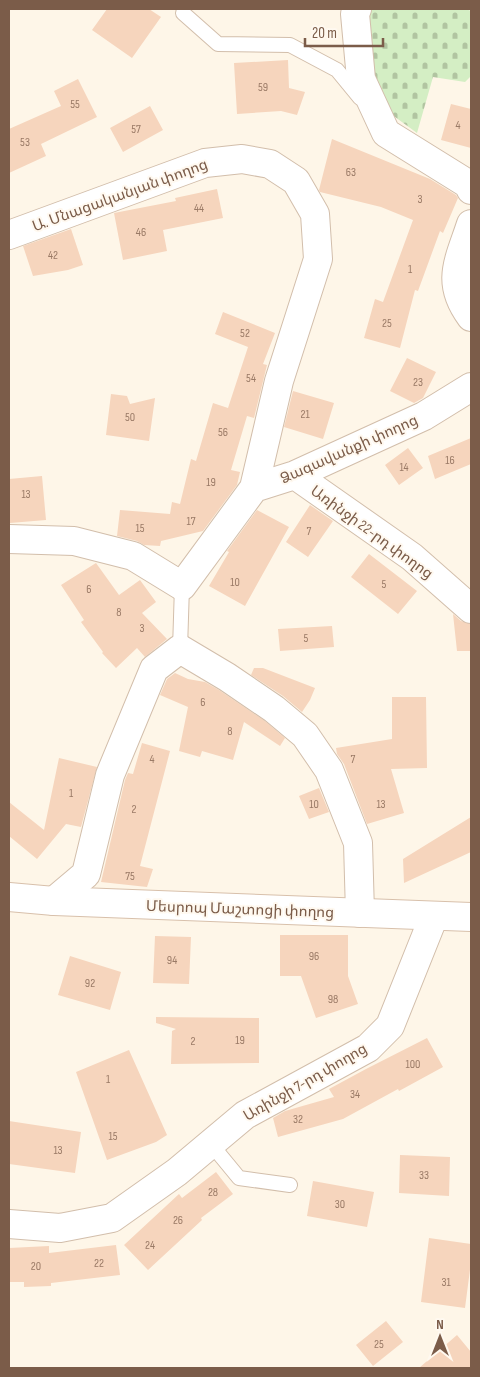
<svg xmlns="http://www.w3.org/2000/svg" width="480" height="1377" viewBox="0 0 480 1377" font-family="'Sofia Sans Condensed','Noto Sans Armenian',sans-serif">
<defs>
<pattern id="cemetery-stones" width="16" height="16" patternUnits="userSpaceOnUse" patternTransform="scale(1.25)"><rect width="16" height="16" fill="#d4eec4"/><path d="M2 7V4a2 2 0 0 1 4 0v3zM10 15v-3a2 2 0 0 1 4 0v3z" fill="#b1c4a1"/></pattern>
</defs>
<rect width="100%" height="100%" fill="#fef6e8"/>
<path fill="url(#cemetery-stones)" d="M364 9H466L471 11V76L465 82 433 77 417 133 380 106 370 81Z"/>
<path fill="#f6d5bd" d="M107 9H149L161 17 132 58 92 30Z
M288 60 289 88 305 92 297 115 281 111 237 114 234 63Z
M78 79 97 117 41 144 46 156 9 173V129L61 106 54 91Z
M451 104 471 109V148L441 140Z
M150 106 163 130 123 152 110 128Z
M332 139 430 179 456 195 458 198 443 233 440 231 418 291 415 290 400 348 364 338 375 299 383 302 413 220 381 207 320 192 319 190Z
M217 189 223 218 163 230 167 251 123 260 114 213 176 201 175 198Z
M71 229 83 265 68 270 33 276 23 246Z
M223 312 275 333 263 364 267 365 254 418 247 416 231 470 240 472 237 485 203 531 161 541 160 546 144 545 137 541 117 536 120 510 170 514 172 502 180 504 191 459 196 461 213 403 228 408 248 347 215 334Z
M407 358 436 372 423 398 414 403 390 391Z
M293 391 334 403 323 439 284 427Z
M111 394 127 396 130 404 155 398 149 441 106 435Z
M471 438V464L435 479 428 456Z
M408 448 423 468 399 485 385 465Z
M42 476 46 520 10 523 9 479Z
M310 505 333 521 308 557 286 542Z
M257 510 289 527 245 606 209 586 229 552 227 551Z
M369 554 417 591 398 614 351 577Z
M96 563 119 595 140 580 156 602 142 613 167 639 145 657 137 648 116 668 102 653 103 652 81 622 84 620 61 585Z
M453 614 461 621 471 624V651H457Z
M332 626 334 647 280 651 278 629Z
M254 668H263L315 688 310 700 302 712 283 696 251 675Z
M175 673 188 679 205 682 219 690 265 721 285 738 280 746 244 722 233 760 202 751 200 757 179 751 188 707 160 695 167 679Z
M392 697H426L427 768 391 769 404 813 367 824 344 764 337 754 336 748 392 739Z
M142 743 170 751 140 866 153 869 147 887 101 882 125 780 128 773 133 774Z
M59 758 97 767 81 827 66 824 37 859 9 836V802L44 830Z
M319 788 329 812 309 819 299 796Z
M471 817V852L404 883 403 859Z
M280 935H348V976L358 1004 316 1018 301 976H280Z
M155 936 191 937 189 984 153 983Z
M70 956 121 972 110 1010 58 995Z
M156 1017 259 1018V1063L171 1064 172 1031 176 1029 156 1023Z
M427 1038 443 1067 399 1091 398 1089 343 1119 278 1137 273 1118 285 1111 334 1097 329 1089 366 1069Z
M129 1050 167 1135 156 1142 107 1160 76 1072Z
M9 1121 81 1132 75 1173 9 1164Z
M400 1155 450 1157 449 1196 399 1193Z
M216 1172 233 1194 201 1218 202 1220 148 1270 124 1245 179 1194 182 1198Z
M313 1181 374 1192 367 1227 307 1216Z
M429 1238 471 1244V1262L465 1308 421 1302Z
M116 1245 120 1275 51 1283V1286L24 1287V1282H9V1248L49 1246V1253Z
M386 1321 403 1342 373 1366 356 1345Z
M457 1335 471 1352V1368H419Z"/>
<g fill="none" stroke-linecap="round" stroke-linejoin="round">
<defs>
<path id="lane" d="M183 13 218 44 290 45 337 70 360 98
M180 649 182 586
M211 1144 239 1178 290 1185"/>
<path id="street" d="M357 9 355 14 361 79 386 133 468 184 471 190
M471 224C459 261 445 282 471 317
M9 235 205 163 242 159 270 164 296 181 315 214 318 259 279 381 254 488
M295 475 412 557 471 609
M9 539 74 541 133 556 182 586 254 488 295 475 424 416 471 387
M54 901 86 874 110 775 154 669 180 649 227 677 274 709 305 735 329 770 358 843 360 913
M9 1224 60 1228 112 1218 177 1172 245 1115 368 1048 390 1026 434 916"/>
<path id="secondary" d="M9 897 54 901 471 917"/>
</defs>
<use href="#lane" stroke="#d2beab" stroke-width="16"/>
<use href="#street" stroke="#d2beab" stroke-width="30"/>
<use href="#secondary" stroke="#d8c0ab" stroke-width="30"/>
<use href="#lane" stroke="#fff" stroke-width="14"/>
<use href="#street" stroke="#fff" stroke-width="28"/>
<use href="#secondary" stroke="#fff" stroke-width="28"/>
</g>
<g text-anchor="middle" stroke-width="4" stroke-linejoin="round" paint-order="stroke">
<g font-size="12" fill="#9a7a66">
<text x="263" y="91">59</text>
<text x="75" y="108">55</text>
<text x="458" y="129">4</text>
<text x="136" y="133">57</text>
<text x="25" y="146">53</text>
<text x="351" y="176">63</text>
<text x="420" y="203">3</text>
<text x="199" y="212">44</text>
<text x="141" y="236">46</text>
<text x="53" y="259">42</text>
<text x="410" y="273">1</text>
<text x="387" y="327">25</text>
<text x="245" y="337">52</text>
<text x="251" y="382">54</text>
<text x="418" y="386">23</text>
<text x="305" y="418">21</text>
<text x="130" y="421">50</text>
<text x="223" y="436">56</text>
<text x="450" y="464">16</text>
<text x="404" y="471">14</text>
<text x="211" y="486">19</text>
<text x="26" y="498">13</text>
<text x="191" y="525">17</text>
<text x="140" y="532">15</text>
<text x="309" y="535">7</text>
<text x="235" y="586">10</text>
<text x="384" y="588">5</text>
<text x="89" y="593">6</text>
<text x="119" y="616">8</text>
<text x="142" y="632">3</text>
<text x="306" y="642">5</text>
<text x="203" y="706">6</text>
<text x="230" y="735">8</text>
<text x="152" y="763">4</text>
<text x="353" y="763">7</text>
<text x="71" y="797">1</text>
<text x="314" y="808">10</text>
<text x="381" y="808">13</text>
<text x="134" y="813">2</text>
<text x="130" y="880">75</text>
<text x="314" y="960">96</text>
<text x="172" y="964">94</text>
<text x="90" y="987">92</text>
<text x="333" y="1003">98</text>
<text x="240" y="1044">19</text>
<text x="193" y="1045">2</text>
<text x="413" y="1068">100</text>
<text x="108" y="1083">1</text>
<text x="355" y="1098">34</text>
<text x="298" y="1123">32</text>
<text x="113" y="1140">15</text>
<text x="58" y="1154">13</text>
<text x="424" y="1179">33</text>
<text x="213" y="1196">28</text>
<text x="340" y="1208">30</text>
<text x="178" y="1224">26</text>
<text x="150" y="1249">24</text>
<text x="99" y="1267">22</text>
<text x="36" y="1270">20</text>
<text x="446" y="1286">31</text>
<text x="379" y="1348">25</text>
</g>
<g font-size="15" fill="#7b5c49" stroke="#fff9f0">
<text transform="translate(120 195) rotate(-20)" y="5">Ա. Մնացականյան փողոց</text>
<text transform="translate(349 449) rotate(-24)" y="5">Ձագավանքի փողոց</text>
<text transform="translate(372 532) rotate(36)" y="5">Առինջի 22-րդ փողոց</text>
<text transform="translate(240 909) rotate(2)" y="5">Մեսրոպ Մաշտոցի փողոց</text>
<text transform="translate(305 1082) rotate(-30)" y="5">Առինջի 7-րդ փողոց</text>
</g>
</g>
<rect width="480" height="1377" fill="none" stroke="#7b5c49" stroke-width="20"/>
<g transform="translate(440 1337)" stroke="#fff9f0" stroke-width="4" paint-order="stroke">
<path d="M0-4L9 19L0 12L-9 19Z" fill="#7b5c49"/>
<text y="-8" font-size="14" font-weight="bold" text-anchor="middle" fill="#7b5c49">N</text>
</g>
<path d="M305 38v8h78v-8" fill="none" stroke="#7b5c49" stroke-width="2.5"/>
<text x="312" y="38" font-size="15" fill="#7b5c49" stroke="#fff9f0" stroke-width="4" paint-order="stroke">20 m</text>
</svg>
